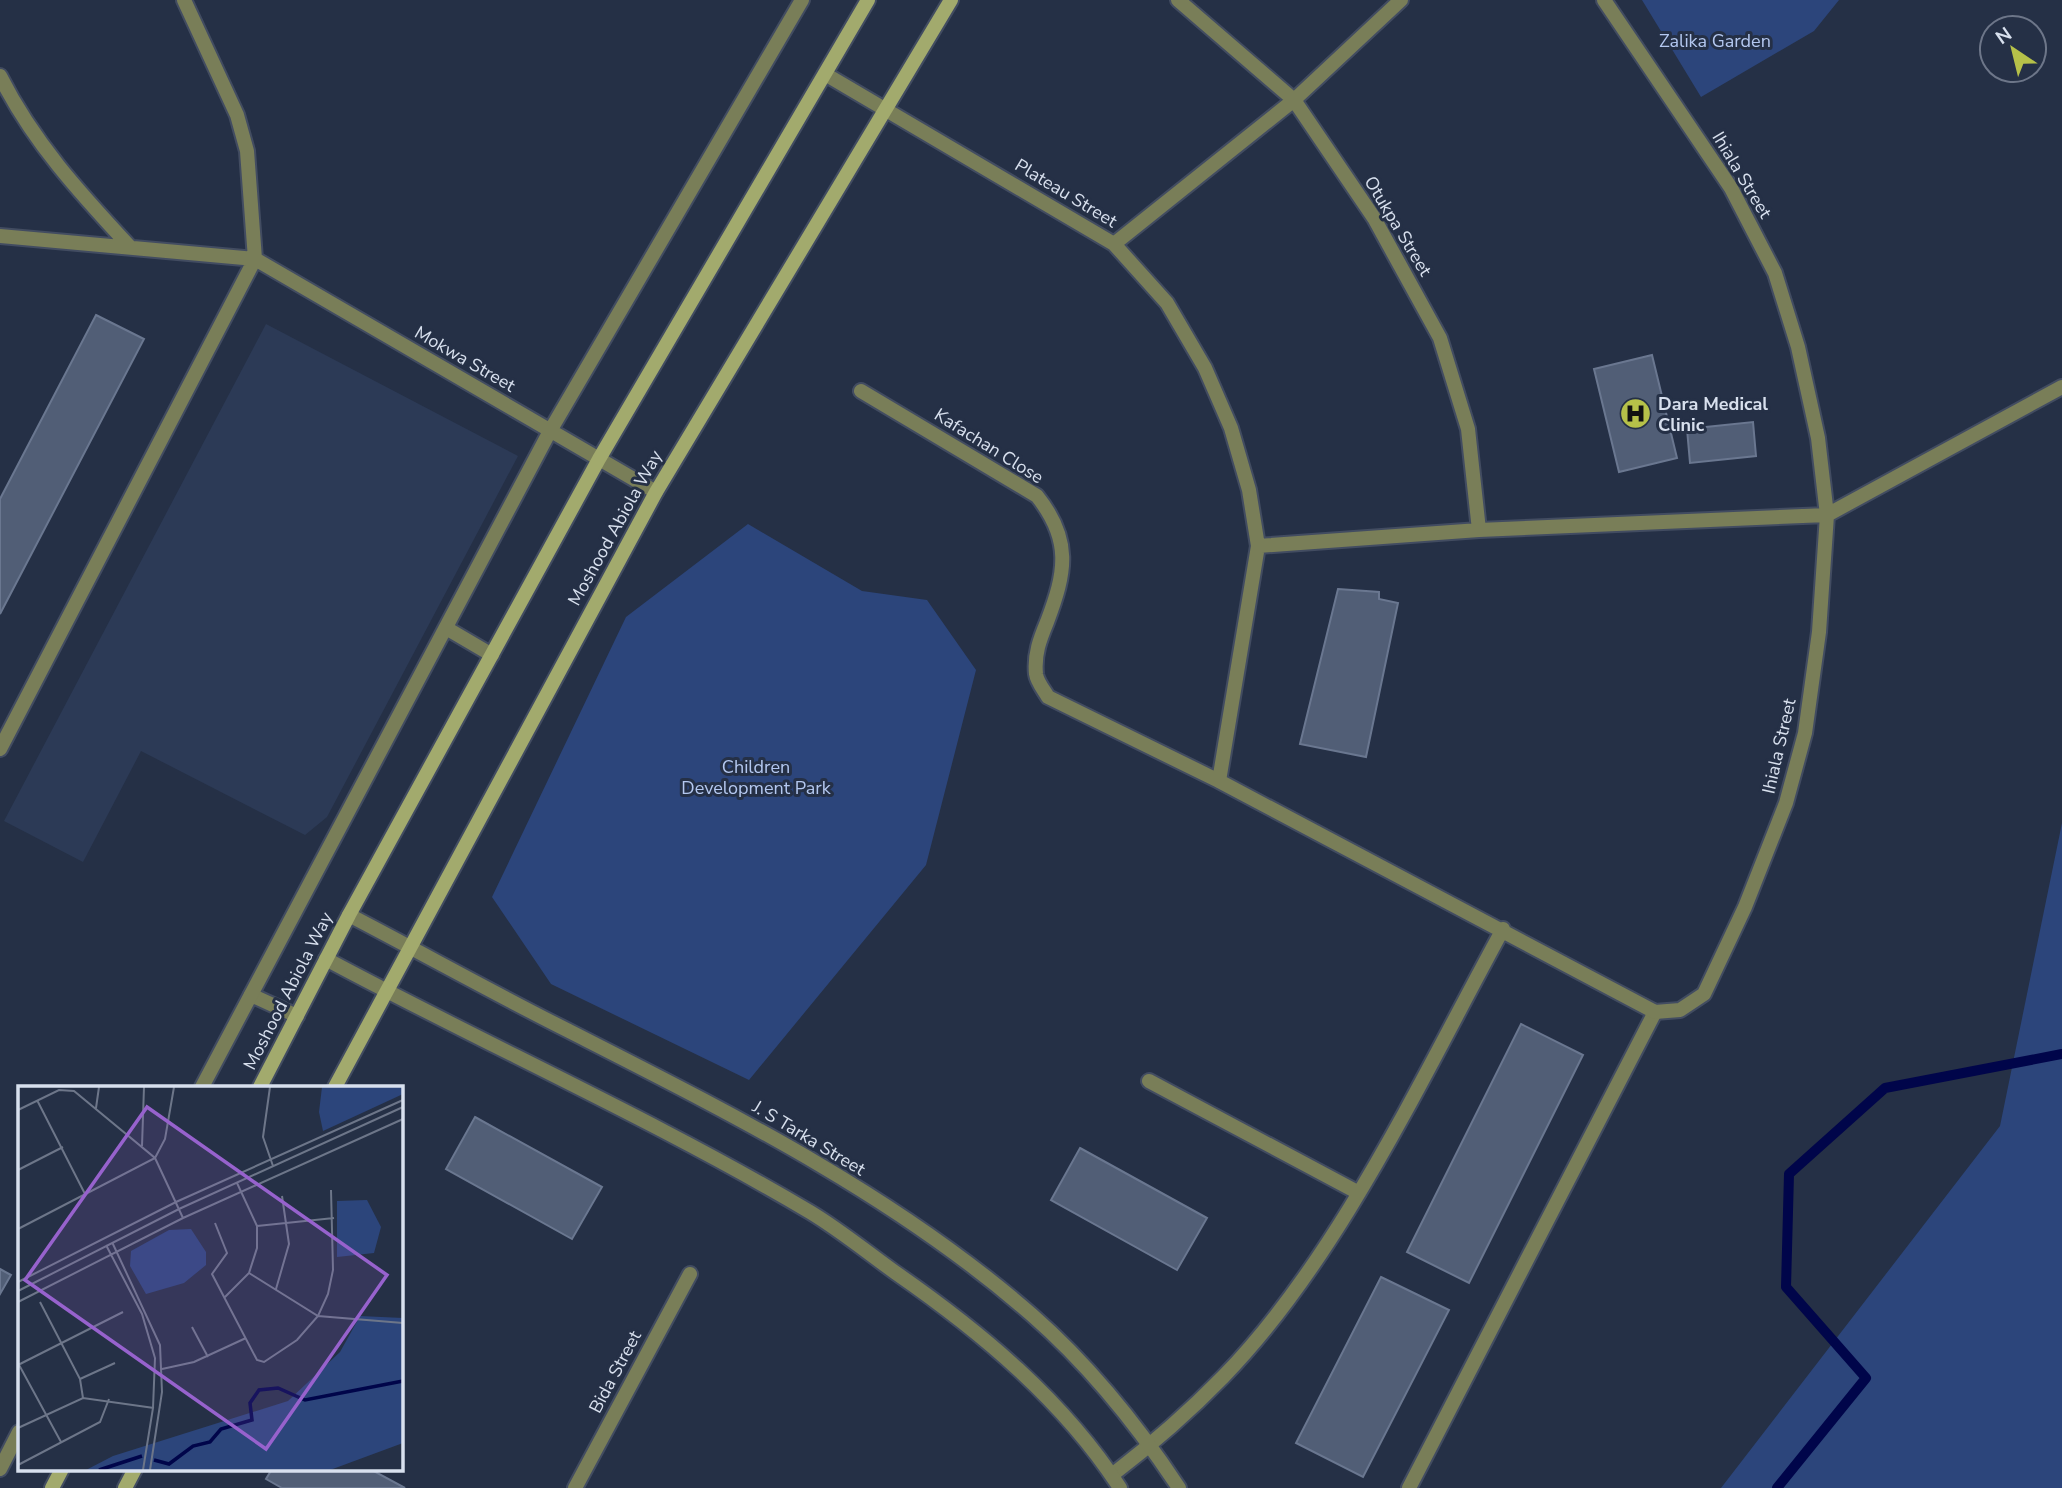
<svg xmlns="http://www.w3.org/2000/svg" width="2062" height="1488" viewBox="0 0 2062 1488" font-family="'Nunito Sans',sans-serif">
<rect width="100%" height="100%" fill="#253046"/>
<path fill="#2c3a56" d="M266 324 518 456 327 817 305 835 141 751 83 862 4 821Z"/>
<path fill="#2c457b" d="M1642 0H1839L1814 31 1701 97Z
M748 524 862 591 927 600 976 670 926 865 749 1080 551 984 492 897 626 617Z
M2062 823V1488H1721L2000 1126Z"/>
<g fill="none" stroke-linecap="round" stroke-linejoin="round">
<path stroke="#00054a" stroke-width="10" d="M1777 1488 1866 1378 1786 1287 1789 1174 1885 1088 2062 1054"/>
</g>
<path fill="#515e76" stroke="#6a7790" stroke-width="2" d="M96 315 144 339 0 614V499Z
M1652 355 1677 458 1619 472 1594 369Z
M1753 422 1756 456 1690 463 1687 429Z
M1338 589 1379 592V599L1398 603 1366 757 1300 744Z
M1521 1024 1583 1055 1469 1283 1407 1252Z
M475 1117 602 1187 572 1239 446 1169Z
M1080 1148 1207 1218 1177 1270 1051 1200Z
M0 1269 11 1275 0 1294Z
M1381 1277 1449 1310 1363 1477 1296 1443Z
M272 1469H370L405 1488H282L266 1479Z"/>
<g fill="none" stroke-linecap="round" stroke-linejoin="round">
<defs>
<path id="service" d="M251 995 297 1016
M1409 1488 1655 1012"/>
<path id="minor" d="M1178 0 1294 100 1374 218 1440 338 1468 429 1479 530
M825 74 1114 244 1167 303 1205 368 1231 428 1249 490 1258 546 1219 781
M0 76C33 142 80 193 130 247
M0 236 255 259 656 492
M1114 244 1294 100 1401 0
M861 391 1037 496C1072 540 1066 572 1047 622 1040 639 1034 654 1036 674 1037 682 1044 690 1048 697L1219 781 1655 1012 1680 1010 1704 994 1745 907 1786 803 1805 733 1819 632 1827 515 1818 438 1798 347 1775 273 1731 188 1604 0
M1258 546 1479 530 1827 515 2062 387
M446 628 492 655
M0 749 255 259 247 151 237 115 184 0
M1149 1081 1359 1193
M202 1087 550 431 802 0
M0 1469 19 1432
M1112 1475C1151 1445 1189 1412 1223 1377 1339 1258 1423 1075 1503 929
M575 1488 690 1274"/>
<path id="tertiary" d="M349 915C422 953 495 994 569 1031 730 1113 895 1195 1032 1315 1088 1364 1138 1426 1179 1488
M326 959C486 1045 653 1119 810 1212 840 1230 868 1253 896 1273 981 1332 1064 1401 1120 1488"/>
<path id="secondary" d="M260 1087 349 915 599 459 868 0
M335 1087 656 492 951 0
M52 1488 62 1469
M125 1488 135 1469"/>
</defs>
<use href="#service" stroke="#424c61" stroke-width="18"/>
<use href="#minor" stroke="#424c61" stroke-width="18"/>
<use href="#tertiary" stroke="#424c61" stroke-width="18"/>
<use href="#secondary" stroke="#424c61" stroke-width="18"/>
<use href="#service" stroke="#797e58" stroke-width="14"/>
<use href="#minor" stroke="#797e58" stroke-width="14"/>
<use href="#tertiary" stroke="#797e58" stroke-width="14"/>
<use href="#secondary" stroke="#a2aa6d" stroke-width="14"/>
</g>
<defs>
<symbol id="hospital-disc" viewBox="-11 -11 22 22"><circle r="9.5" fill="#b6c149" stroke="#253046"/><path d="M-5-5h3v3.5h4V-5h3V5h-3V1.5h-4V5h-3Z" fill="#111"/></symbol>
</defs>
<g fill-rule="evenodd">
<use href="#hospital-disc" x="1618" y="396" width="35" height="35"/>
</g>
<g text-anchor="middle" stroke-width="6" stroke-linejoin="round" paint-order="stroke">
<g font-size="18" fill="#b4c8f0" stroke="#253046">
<text x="1715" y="47">Zalika Garden</text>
<text x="756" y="773">Children<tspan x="756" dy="21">Development Park</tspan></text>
</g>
<g font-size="18" fill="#d8e0ee" stroke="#253046">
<text transform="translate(1742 175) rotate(59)" y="6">Ihiala Street</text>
<text transform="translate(1066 193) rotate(31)" y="6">Plateau Street</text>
<text transform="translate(1398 226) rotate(59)" y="6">Otukpa Street</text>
<text transform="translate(465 359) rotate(30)" y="6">Mokwa Street</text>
<text transform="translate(989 446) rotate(32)" y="6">Kafachan Close</text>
<text transform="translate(615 528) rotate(-61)" y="6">Moshood Abiola Way</text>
<text transform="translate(1779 746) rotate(-77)" y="6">Ihiala Street</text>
<text transform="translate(288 991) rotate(-63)" y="6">Moshood Abiola Way</text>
<text transform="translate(809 1138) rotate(31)" y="6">J. S Tarka Street</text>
<text transform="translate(615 1372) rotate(-62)" y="6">Bida Street</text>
</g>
<g font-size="18" font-weight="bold" fill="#d8e0ee" stroke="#253046" text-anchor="start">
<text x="1658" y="410">Dara Medical<tspan x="1658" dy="21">Clinic</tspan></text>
</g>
</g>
<g transform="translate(18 1086)">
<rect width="385" height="385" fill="#253046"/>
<path d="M304 1H385V8L305 45 301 26ZM349 114 363 141 356 167 319 171V115ZM173 143 188 166V179L166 197 128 208 112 180 113 165 151 144ZM342 230 385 232V357L312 384H68L95 370 270 315 322 266Z" fill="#2c457b"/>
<path fill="none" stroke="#00054a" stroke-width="3.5" d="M136 374 151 378 175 360 192 356 203 343 234 334 232 317 241 304 260 302 287 314 385 295M81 384 124 370"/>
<path fill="none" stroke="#6d7689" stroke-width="2" d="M252 1 245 51 255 80M19 14 67 108M78 22 81 1M0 24 41 4 56 5 137 72 165 132M124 60 126 1M0 84 45 61M197 137 209 167 194 188 239 274 246 276 279 254 300 230 310 208 315 184 313 104M239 140 316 132M0 143 137 72 147 53 156 1M94 156 142 259 144 306 132 384M88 159 124 228 137 272 135 322 125 384M231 187 300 230 385 237M0 196 158 116 385 14M258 203 271 158 264 110M0 205 161 123 385 21M207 211 231 187 239 162V140L219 97M0 216 165 132 385 33M22 216 62 293 65 312M174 241 190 271M0 277 43 356M0 279 105 226M144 283 176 276 228 252M62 293 97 277M0 342 65 312 136 322M0 379 82 336 91 313"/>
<path fill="#9762cd" fill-opacity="0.15" stroke="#9762cd" stroke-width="3.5" d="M129 21 369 189 248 363 7 194Z"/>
<rect width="385" height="385" fill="none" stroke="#d8e0ee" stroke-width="3.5"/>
</g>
<g transform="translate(2013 49) rotate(325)"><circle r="33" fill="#253046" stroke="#6d7689" stroke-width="2"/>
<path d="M0-5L12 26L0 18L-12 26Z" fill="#b6c149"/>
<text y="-10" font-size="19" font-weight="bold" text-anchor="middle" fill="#d8e0ee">N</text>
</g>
</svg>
